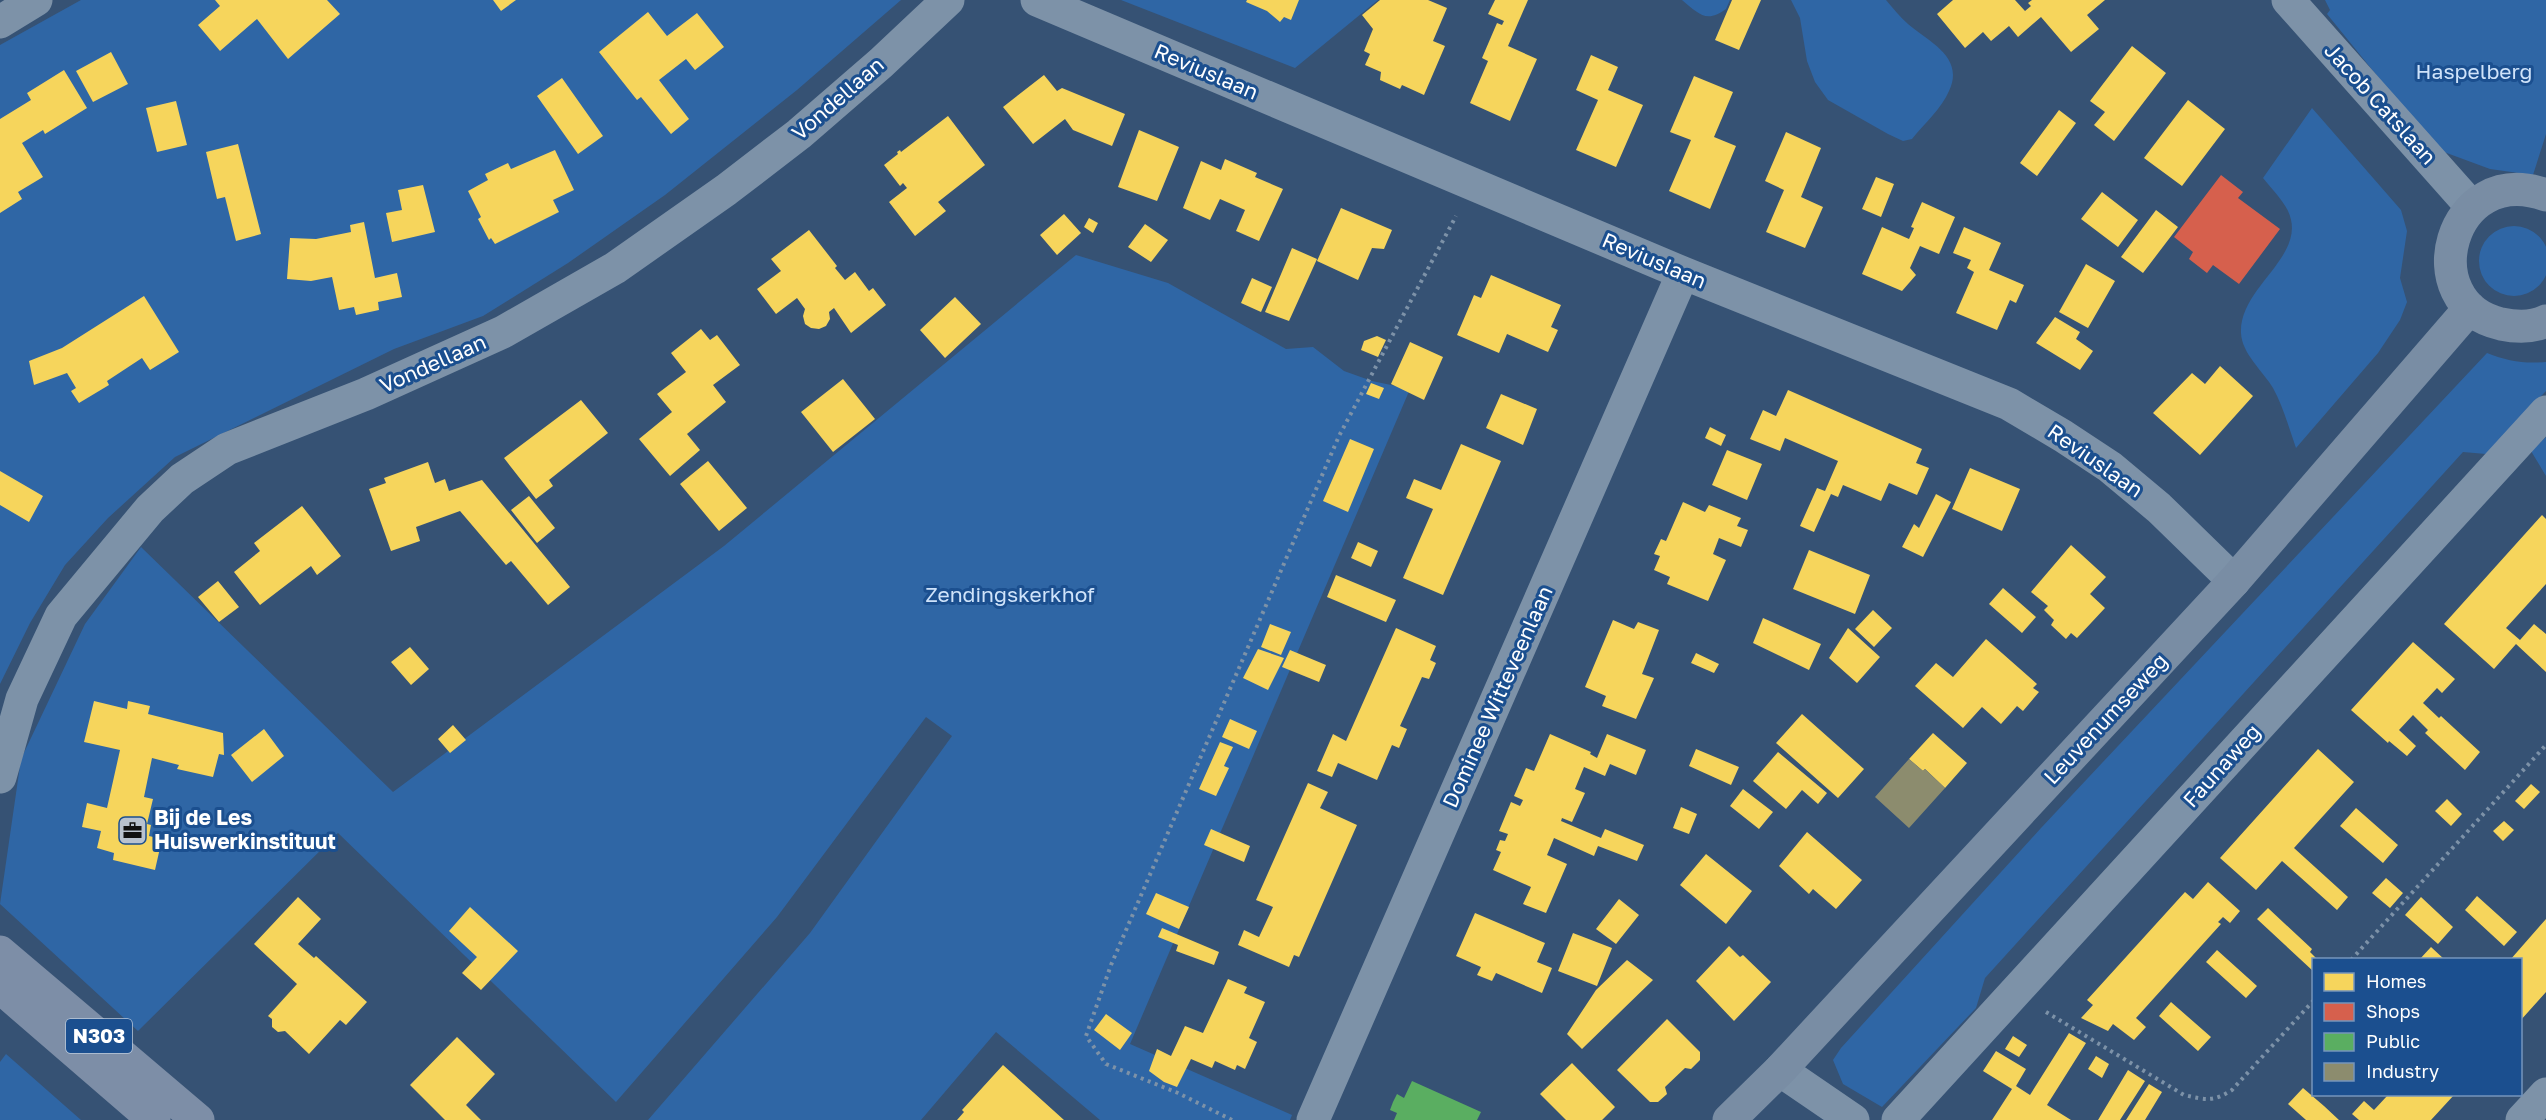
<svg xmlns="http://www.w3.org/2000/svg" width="2546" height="1120" viewBox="0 0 2546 1120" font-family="'Golos Text',sans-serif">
<rect width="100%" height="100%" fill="#365274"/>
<path fill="#2f66a5" d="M81 0H901L797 90 665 195 568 263 483 316 394 349 175 457 108 518 65 565 30 623 0 684V45Z
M1121 0H1378L1295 68Z
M1682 0H1730L1726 9C1706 24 1698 13 1682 0Z
M1791 0H1886C1893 8 1900 17 1908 24 1929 42 1965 57 1949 91 1942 108 1924 124 1912 139L1903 141 1888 134 1828 100 1815 82 1807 61 1800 18Z
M2325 0H2546V134L2533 175 2490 169 2444 152 2404 109 2327 14 2330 10Z
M2312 108 2401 210 2407 231 2400 278 2407 302 2400 320 2378 353 2296 448C2289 428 2283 406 2273 388 2263 371 2242 354 2241 333 2239 286 2309 256 2288 211 2282 199 2271 188 2263 178Z
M2479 261a35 35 0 1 1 70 0a35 35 0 1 1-70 0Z
M1076 255 1168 283 1286 349 1313 347 1344 371 1372 381 1410 389 1130 1044 1292 1115 1290 1120H1100L996 1032 921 1120H648L810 933 952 736 926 717 777 917 616 1102 338 833 138 1031 0 904 21 759 85 624 141 547 393 792 724 546Z
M2487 353C2507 361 2524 364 2546 362V391L2486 454 2463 452 1985 978 1976 1008 1882 1107 1843 1084 1833 1060 1841 1048 2041 828Z
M2546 437V476L2531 451Z
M6 1054 81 1120H0V1062Z"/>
<path fill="#f6d55c" d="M215 0H327L340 14 288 59 257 19 220 51 198 25 220 6Z
M493 0H516L501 11Z
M1247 0H1299L1291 20 1284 17 1280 22 1267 11 1246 2Z
M1380 0H1428L1447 8 1433 41 1445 46 1424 95 1402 85 1400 89 1380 80 1381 72 1365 65 1370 54 1364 51 1373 29 1362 15Z
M1495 0H1528L1508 46 1537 59 1510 121 1470 103 1488 61 1482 58 1497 23 1502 25 1504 21 1488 14Z
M1732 0H1761L1739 50 1715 40Z
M1953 0H2015L2025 11 2031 6 2028 3 2032 0H2105L2087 15 2099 29 2071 52 2041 17 2018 37 2009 26 1991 41 1983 32 1965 48 1937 14Z
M648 12 667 36 697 13 724 47 695 70 686 59 659 80 689 119 671 134 641 97 637 100 599 52Z
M2132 46 2166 73 2114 141 2094 125 2105 112 2090 101Z
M111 52 128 84 93 102 76 71Z
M1591 55 1618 67 1608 90 1643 105 1616 167 1576 150 1598 100 1576 90Z
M64 70 87 108 45 134 43 130 22 143 43 177 18 192 22 199 0 213V119L31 100 27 93Z
M1044 75 1057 91 1062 88 1125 114 1112 146 1073 130 1065 119 1033 144 1003 107Z
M1694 76 1733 92 1714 137 1736 146 1710 209 1669 191 1691 140 1670 132Z
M562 78 603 136 578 154 537 96Z
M2188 100 2225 129 2182 186 2144 158Z
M176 101 187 145 157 152 146 108Z
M2059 110 2076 123 2037 176 2020 163Z
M948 116 985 165 938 202 946 211 915 236 889 202 907 188 903 183 900 186 884 165 898 154 897 152 900 150 901 152Z
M1139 130 1179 147 1157 201 1118 187Z
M1786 132 1821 148 1801 197 1823 207 1805 248 1766 232 1784 190 1765 181Z
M238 144 261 234 236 241 225 197 217 199 206 152Z
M555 150 574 190 553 200 559 212 495 244 491 238 489 240 478 219 481 217 468 191 488 180 485 174 508 163 511 169Z
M1225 159 1257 173 1255 177 1283 189 1259 241 1236 231 1245 210 1220 199 1210 220 1183 208 1201 161 1221 170Z
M1876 177 1894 184 1881 217 1862 209Z
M423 185 435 232 392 242 386 213 402 210 398 190Z
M2102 192 2138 220 2118 247 2081 219Z
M1922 202 1955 217 1939 254 1920 246 1910 268 1916 275 1902 291 1862 274 1882 227 1909 239 1914 228 1911 227Z
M1341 208 1392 230 1384 249 1372 248 1358 280 1317 261Z
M2156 210 2178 227 2143 273 2121 257Z
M1064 214 1081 233 1057 255 1040 235Z
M1089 218 1098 223 1093 233 1084 227Z
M364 222 375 278 397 273 402 297 378 302 379 310 356 315 354 307 339 310 332 277 311 281 287 279 290 238 316 239 351 232 350 225Z
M1145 224 1168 240 1151 262 1128 247Z
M1964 227 2001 243 1989 270 2024 285 2016 303 2010 300 1997 330 1956 313 1974 272 1967 268 1971 260 1953 253Z
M809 230 837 266 835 268 845 280 855 272 869 291 873 288 886 305 851 333 834 308 829 312 830 319 826 326 819 329 811 328 805 324 803 316 805 309 797 298 776 314 757 289 781 271 771 259Z
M1292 248 1317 259 1289 321 1265 312Z
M2086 264 2115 281 2088 328 2059 312Z
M1491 275 1561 305 1551 327 1558 330 1548 352 1507 334 1499 353 1457 335 1474 295 1481 298Z
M1252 278 1272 287 1261 312 1241 303Z
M144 296 179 352 150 370 142 358 107 381 109 385 79 403 71 391 76 388 67 373 34 385 29 361 62 348Z
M955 297 981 324 945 358 920 330Z
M2055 317 2080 332 2076 339 2093 351 2080 370 2036 343Z
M701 329 710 340 717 335 740 365 713 385 726 402 687 434 700 450 670 476 639 439 672 412 657 394 686 372 671 353Z
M1377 336 1386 340 1378 357 1361 350 1364 341Z
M1410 342 1443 357 1424 400 1391 384Z
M2220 366 2253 396 2200 455 2153 413 2192 373 2205 384Z
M843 379 875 419 833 452 801 412Z
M1371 383 1384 388 1379 399 1366 394Z
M1788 390 1922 449 1916 463 1929 468 1917 495 1889 483 1881 501 1843 485 1838 497 1831 494 1814 532 1800 526 1817 488 1825 491 1838 461 1785 438 1780 451 1750 439 1763 410 1776 416Z
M1501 394 1537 409 1523 445 1486 428Z
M581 400 608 433 549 480 553 486 536 499 504 458Z
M1710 427 1726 435 1721 446 1705 438Z
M1350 439 1374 449 1348 512 1323 501Z
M1461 444 1501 461 1443 595 1403 578 1433 509 1406 498 1414 479 1441 490Z
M1727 450 1762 464 1747 500 1712 485Z
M708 461 747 508 719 531 680 484Z
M428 462 435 483 445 479 449 491 482 480 570 587 548 605 511 561 506 565 460 511 416 527 420 541 391 551 369 489 386 483 384 478Z
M1970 468 2020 489 2002 531 1952 509Z
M0 471 43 496 29 522 0 505Z
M1936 494 1951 502 1923 557 1902 547 1914 524 1919 528Z
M529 496 555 528 537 543 511 510Z
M1683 502 1705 512 1709 505 1741 518 1737 526 1748 530 1741 547 1719 538 1713 554 1726 560 1708 601 1667 584 1670 577 1654 570 1660 556 1654 554 1661 539 1666 541Z
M302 506 341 556 317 575 311 566 260 605 234 572 260 551 254 543Z
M2542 515 2546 519V584L2506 628 2520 640 2534 624 2546 634V672L2516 644 2494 669 2444 624Z
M1358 542 1378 551 1371 567 1351 558Z
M2071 545 2106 577 2090 594 2105 608 2077 638 2071 633 2066 639 2051 625 2054 620 2044 610 2048 606 2031 592Z
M1809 550 1870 575 1855 614 1793 589Z
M1336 575 1396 600 1386 622 1327 597Z
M218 581 239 607 219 622 198 597Z
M2003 588 2036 617 2022 633 1989 604Z
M1873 610 1892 628 1874 647 1855 629Z
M1763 618 1821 644 1809 670 1753 643Z
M1613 620 1634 629 1638 622 1659 630 1642 674 1654 678 1636 719 1602 706 1606 696 1585 687Z
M1270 624 1291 632 1281 655 1261 647Z
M1396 628 1436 646 1430 660 1436 663 1429 679 1422 677 1406 713 1400 726 1407 729 1399 748 1392 745 1377 780 1338 763 1332 777 1317 771 1333 734 1346 741Z
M1848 628 1880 657 1857 683 1829 658Z
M1986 639 2037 684 2033 688 2039 692 2023 711 2017 706 2001 724 1982 707 1963 728 1915 686 1936 663 1953 677Z
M2413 642 2455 679 2442 693 2437 688 2423 703 2439 718 2441 716 2480 752 2465 770 2425 733 2428 730 2413 715 2399 730 2416 746 2407 756 2389 741 2388 743 2351 710Z
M410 647 429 669 411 685 391 662Z
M1258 649 1284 658 1268 690 1243 678Z
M1290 650 1326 665 1319 682 1282 667Z
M1696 653 1719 664 1714 673 1691 663Z
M94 701 127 709 128 701 150 706 148 714 223 733 224 755 219 754 213 777 177 769 179 765 152 758 144 797 153 799 147 824 151 825 149 836 162 839 155 870 113 860 114 853 97 848 101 831 82 827 87 803 107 808 120 750 84 742Z
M1802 714 1864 769 1838 798 1776 743Z
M1230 719 1257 731 1249 749 1222 737Z
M453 725 466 740 450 753 438 739Z
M264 729 284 756 252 782 231 755Z
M1933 733 1967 763 1945 788 1925 769 1923 771 1909 759Z
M1550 734 1591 752 1590 754 1597 758 1607 734 1646 750 1636 775 1610 764 1605 776 1584 767 1575 789 1585 793 1572 822 1562 818 1561 821 1601 838 1605 829 1644 845 1637 861 1598 846 1594 856 1554 838 1547 855 1567 864 1546 913 1523 904 1531 887 1493 870 1501 852 1496 850 1500 840 1505 841 1508 834 1499 831 1511 802 1520 806 1523 800 1514 796 1526 768 1534 771Z
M1220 742 1233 747 1224 766 1229 768 1216 796 1199 789Z
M1696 749 1739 767 1731 785 1689 766Z
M2318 749 2354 782 2294 848 2348 897 2337 910 2282 861 2256 890 2220 858Z
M1778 752 1827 793 1818 804 1802 790 1786 809 1753 781Z
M1308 783 1328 792 1320 808 1357 825 1299 957 1294 955 1289 967 1238 945 1244 930 1259 937 1273 907 1256 900Z
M2531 784 2540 792 2524 809 2515 801Z
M1743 789 1773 812 1759 829 1730 806Z
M2447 799 2462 814 2451 826 2435 811Z
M1681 807 1697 814 1689 834 1673 828Z
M2356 808 2398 845 2383 863 2340 826Z
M2504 821 2514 830 2503 841 2493 831Z
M1211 829 1250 846 1244 862 1204 845Z
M1807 832 1862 880 1836 909 1813 889 1809 894 1779 866Z
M1706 854 1752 891 1726 924 1680 885Z
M2386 878 2403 893 2390 908 2372 893Z
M2208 882 2240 911 2230 923 2223 917 2218 922 2221 924 2136 1018 2146 1027 2134 1040 2113 1024 2108 1031 2081 1018 2093 1005 2087 1000 2185 892 2193 899Z
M1156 893 1189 907 1179 929 1146 914Z
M2477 896 2517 932 2504 946 2465 910Z
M298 897 321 919 298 944 314 958 316 956 367 1002 346 1025 340 1020 309 1054 285 1031 278 1032 272 1027V1019L268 1016 297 984 254 944Z
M2421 897 2453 927 2438 944 2405 915Z
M1619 899 1639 915 1616 944 1596 929Z
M470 907 518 951 481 990 462 973 477 957 449 931Z
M2268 908 2312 949 2310 952 2318 960H2313V971L2257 919Z
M1475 913 1545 943 1537 962 1552 968 1542 993 1496 973 1492 981 1477 975 1481 967 1456 956Z
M2546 919V992L2520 1021V960H2510Z
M1162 928 1219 952 1214 965 1176 951 1178 945 1158 937Z
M1573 933 1612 948 1597 986 1558 971Z
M1729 946 1740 957 1743 955 1771 982 1734 1021 1696 981Z
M2431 947 2445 960H2419Z
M2217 950 2257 986 2246 998 2206 962Z
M1627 960 1653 980 1582 1049 1567 1034 1596 990Z
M1228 979 1247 987 1244 993 1265 1002 1249 1038 1257 1042 1245 1069 1237 1065 1235 1070 1215 1061 1212 1068 1191 1059 1177 1087 1164 1082 1149 1071 1157 1049 1171 1056 1185 1026 1203 1033Z
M2171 1002 2211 1037 2198 1051 2159 1016Z
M1106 1014 1132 1033 1120 1050 1094 1030Z
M1667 1019 1700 1052V1060L1691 1069 1685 1068 1665 1087 1667 1094 1658 1102H1650L1617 1070Z
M2069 1033 2086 1043 2047 1105 2071 1120H1992L2012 1089 1983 1071 1996 1051 2026 1069 2016 1086 2030 1095Z
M2013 1036 2027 1045 2019 1057 2005 1049Z
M457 1037 495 1074 466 1105 481 1120H445L410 1085Z
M2096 1056 2109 1064 2102 1078 2088 1069Z
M1572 1063 1615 1107 1602 1120H1566L1540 1094Z
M1003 1065 1064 1120H957L964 1112 962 1110Z
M2128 1070 2145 1081 2120 1120H2098Z
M2149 1084 2162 1092 2145 1120H2126Z
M2303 1088 2324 1106 2339 1120H2306L2288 1104Z
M2386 1095H2454L2431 1120H2359L2352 1114 2364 1101 2374 1110 2387 1096Z"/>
<path fill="#d6604d" d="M2221 175 2243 192 2238 198 2280 229 2239 284 2213 265 2207 273 2189 259 2193 252 2174 237Z"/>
<path fill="#5aae61" d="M1412 1081 1481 1112 1477 1120H1394L1397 1113 1390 1110 1393 1102 1397 1094 1404 1098Z"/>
<path fill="#8c8c6e" d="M1909 759 1923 771 1925 769 1945 788 1909 828 1875 797Z"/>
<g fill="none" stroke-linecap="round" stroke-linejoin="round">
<path stroke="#7d92a8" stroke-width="4" stroke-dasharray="3 4.5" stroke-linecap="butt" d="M2351 960 2546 745
M2046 1012 2184 1095C2206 1100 2213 1102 2232 1090L2314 1000
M1232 1120 1178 1093 1106 1064 1086 1036 1111 965 1339 436 1456 216"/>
<path stroke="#7d92a8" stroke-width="33" d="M1037 0 1683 273 2009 404 2063 436 2110 467 2159 508 2234 581
M2288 0 2472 207
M0 22 36 0
M0 777 22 699 61 616 150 509 182 479 227 449 366 394 503 332 615 268 726 190 799 134 881 63 948 0
M1780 1070 1853 1120
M1313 1120 1683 273
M1898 1120 2546 412
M2522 1120 2546 1094"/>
<path stroke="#798da4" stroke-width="33" d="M2546 195C2449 160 2412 304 2501 324 2516 327 2532 328 2546 321
M1729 1120 1780 1070 2234 581 2470 308"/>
<path stroke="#7d8ea7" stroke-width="33" d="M0 952 198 1120
M0 987 154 1120"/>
</g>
<defs>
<symbol id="office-square" viewBox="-11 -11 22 22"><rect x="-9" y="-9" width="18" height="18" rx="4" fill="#b9c2ce" stroke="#1b4f8f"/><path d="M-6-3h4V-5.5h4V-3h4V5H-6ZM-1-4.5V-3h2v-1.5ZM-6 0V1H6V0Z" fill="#111"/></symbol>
</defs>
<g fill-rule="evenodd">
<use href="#office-square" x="116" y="814" width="33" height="33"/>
</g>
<g text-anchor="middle" stroke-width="6" stroke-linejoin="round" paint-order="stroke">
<rect fill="#1b4f8f" stroke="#bbcadd" stroke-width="1.5" x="66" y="1019" width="66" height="34" rx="4.5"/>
<g font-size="20" font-weight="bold" fill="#fff">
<text x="99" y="1043">N303</text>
</g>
<g font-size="21" fill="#fff" stroke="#1b4f8f">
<text transform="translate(1206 72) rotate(23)" y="7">Reviuslaan</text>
<text transform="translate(838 99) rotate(-41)" y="7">Vondellaan</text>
<text transform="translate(2380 104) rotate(48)" y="7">Jacob Catslaan</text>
<text transform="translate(1654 261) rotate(23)" y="7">Reviuslaan</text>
<text transform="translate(433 364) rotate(-24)" y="7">Vondellaan</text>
<text transform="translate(2095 461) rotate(35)" y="7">Reviuslaan</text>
<text transform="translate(1498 697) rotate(-66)" y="7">Dominee Witteveenlaan</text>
<text transform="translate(2106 719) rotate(-47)" y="7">Leuvenumseweg</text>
<text transform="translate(2222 766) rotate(-48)" y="7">Faunaweg</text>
</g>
<g font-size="21" fill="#cfe3fa" stroke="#1b4f8f">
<text x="2474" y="79">Haspelberg</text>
<text x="1010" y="602">Zendingskerkhof</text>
</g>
<g font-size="21" font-weight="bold" fill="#fff" stroke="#1b4f8f" text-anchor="start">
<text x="154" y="825">Bij de Les<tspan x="154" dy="24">Huiswerkinstituut</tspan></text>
</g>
</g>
<rect x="2312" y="958" width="210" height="138" fill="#1b4f8f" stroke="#7695bc" stroke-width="1.5"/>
<rect x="2324" y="973" width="30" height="18" fill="#f6d55c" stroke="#7695bc" stroke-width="1.5"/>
<text x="2366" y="988" font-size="18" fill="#ffffff">Homes</text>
<rect x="2324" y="1003" width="30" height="18" fill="#d6604d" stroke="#7695bc" stroke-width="1.5"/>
<text x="2366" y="1018" font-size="18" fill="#ffffff">Shops</text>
<rect x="2324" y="1033" width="30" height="18" fill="#5aae61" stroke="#7695bc" stroke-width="1.5"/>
<text x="2366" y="1048" font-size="18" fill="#ffffff">Public</text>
<rect x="2324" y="1063" width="30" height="18" fill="#8c8c6e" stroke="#7695bc" stroke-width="1.5"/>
<text x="2366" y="1078" font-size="18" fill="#ffffff">Industry</text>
</svg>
